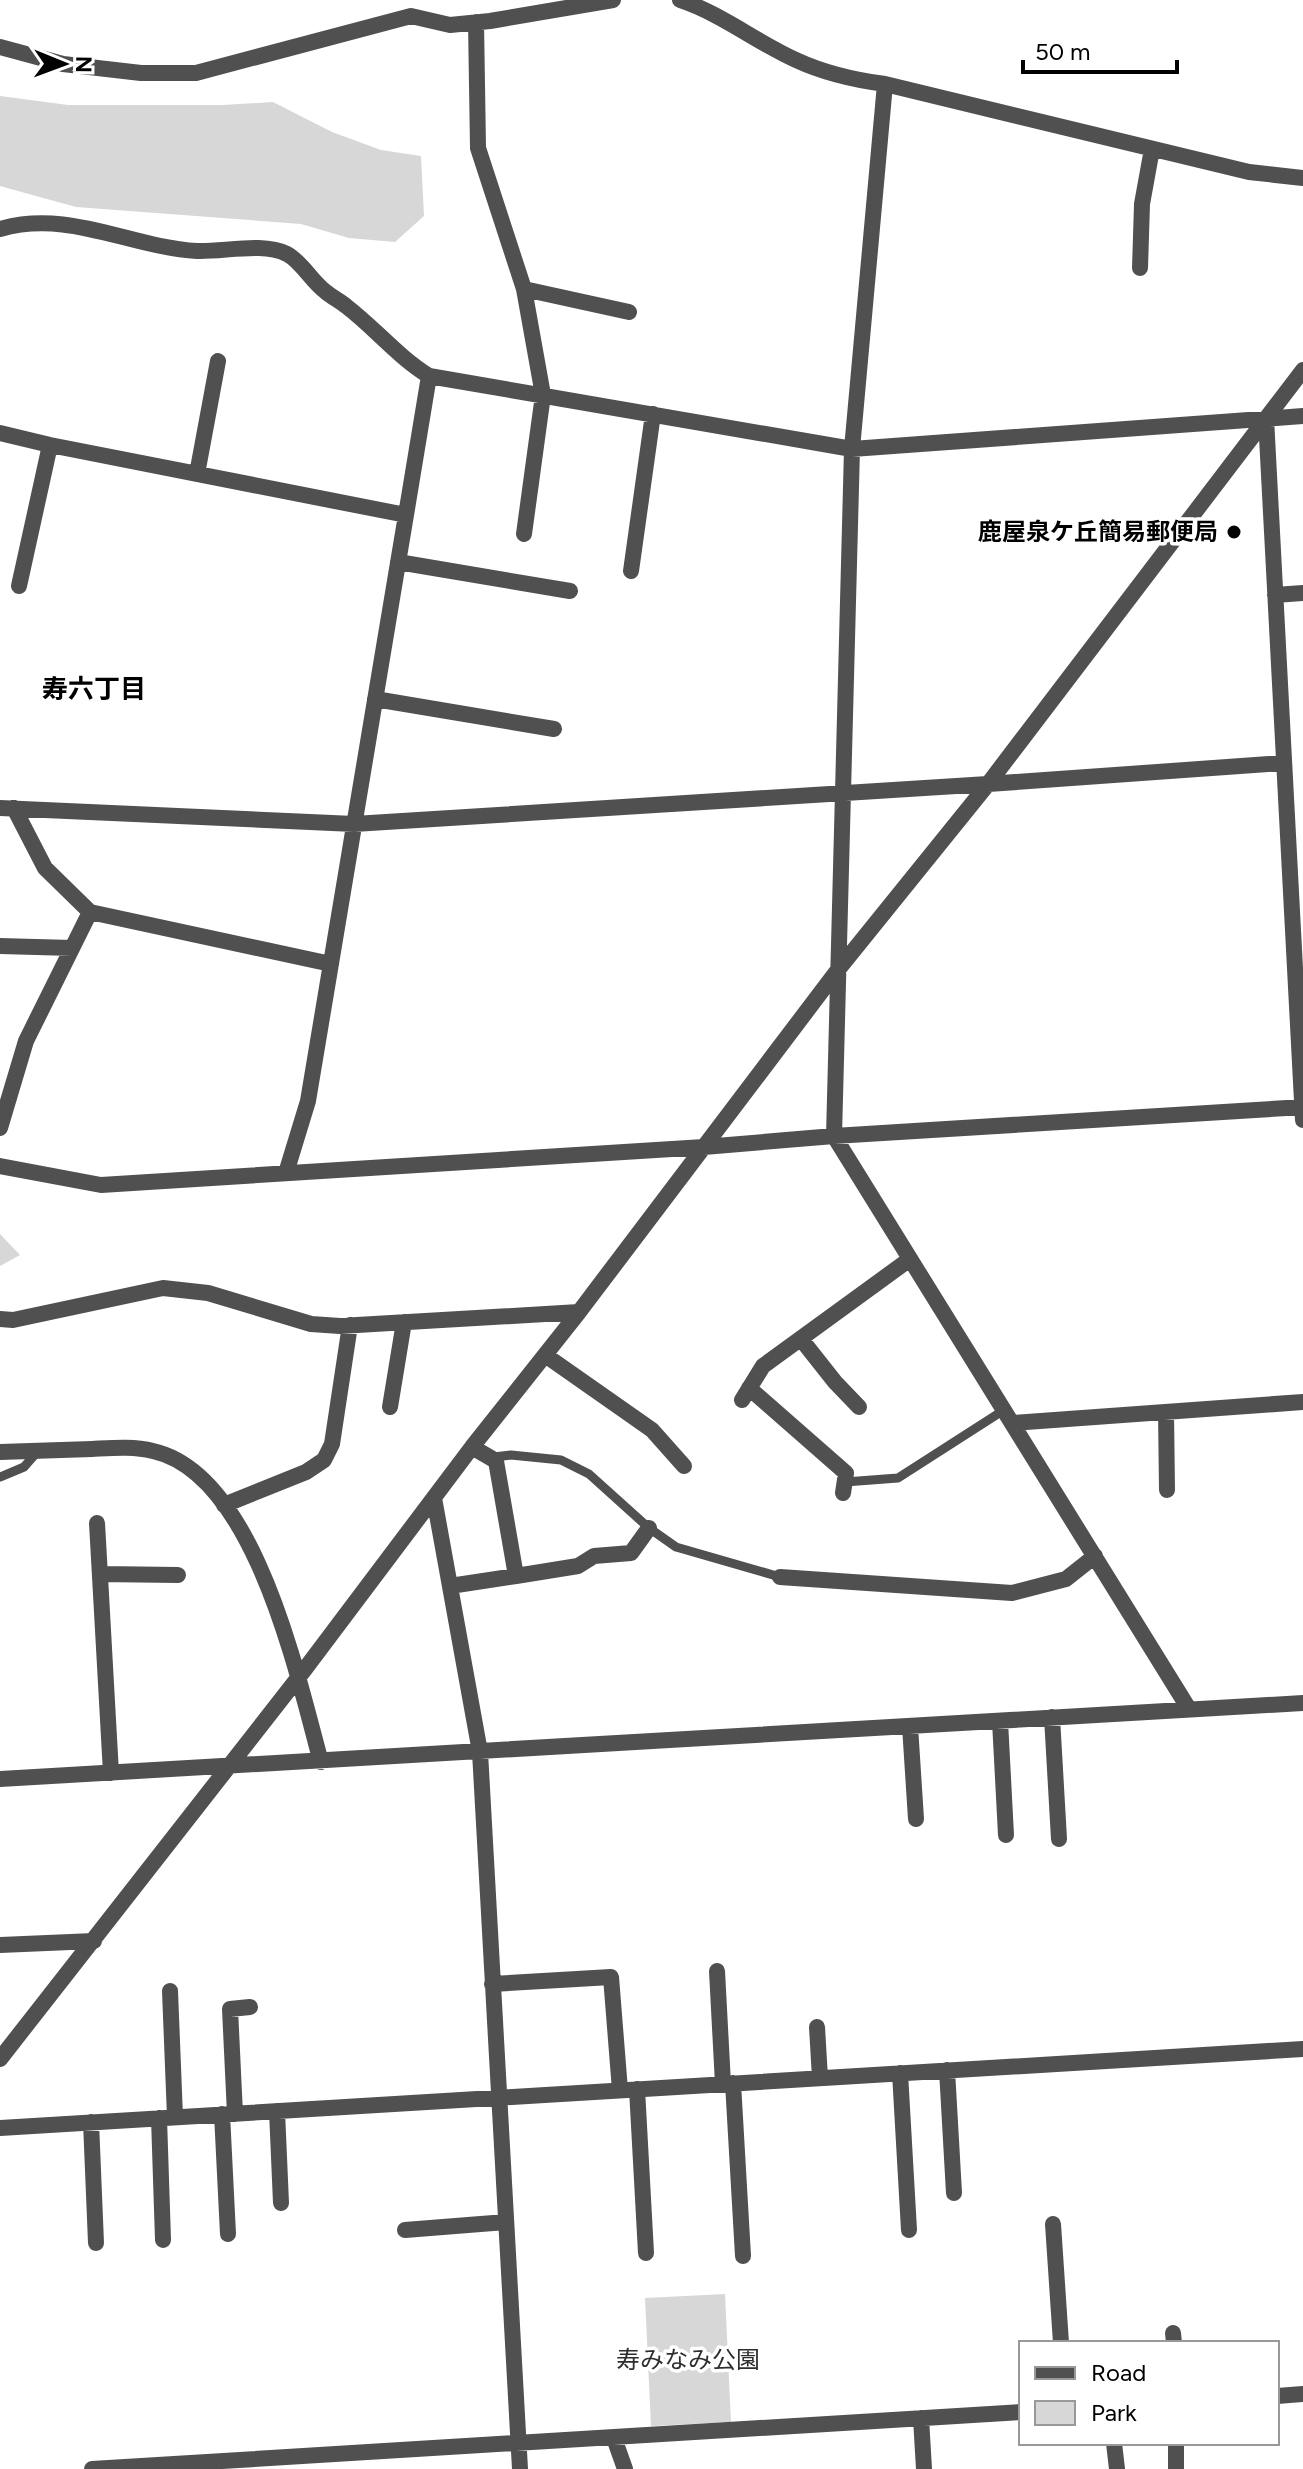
<svg xmlns="http://www.w3.org/2000/svg" width="1303" height="2469" viewBox="0 0 1303 2469" font-family="Figtree,'Noto Sans JP',sans-serif">
<rect width="100%" height="100%" fill="#fff"/>
<path fill="#d7d7d7" d="M0 96 68 105H223L273 102 332 132 381 150 421 156 424 216 395 242 349 238 301 224 76 207 0 186Z
M0 1234 20 1255 0 1266Z
M725 2294 731 2422 651 2426 645 2298Z"/>
<g fill="none" stroke-linecap="round" stroke-linejoin="round">
<path stroke="#505050" stroke-width="9" d="M494 1457 511 1455 561 1460 589 1474 649 1528 676 1547 780 1577
M0 1477 24 1467 38 1451
M845 1482 898 1478 1004 1410"/>
<path stroke="#505050" stroke-width="16" d="M680 0C722 14 756 42 796 60 824 73 854 80 885 84L1249 172 1303 178
M476 22 478 148 524 289 543 395 524 534
M0 47 63 64 141 73H196L411 16 450 25 490 21 613 0
M885 84 852 449 834 1136 1189 1709
M0 229C69 209 129 247 197 251 224 252 263 242 287 254 302 262 312 282 326 292 332 297 340 301 346 306 376 329 397 356 429 376
M1140 268 1142 204 1152 149
M524 289 629 312
M1266 418 1303 1120
M0 433 50 445 406 515 429 376 852 449 1303 416
M197 474 218 361
M398 562 570 591
M631 571 653 414
M19 586 50 445
M1275 595 1303 593
M375 699 554 729
M0 808 354 824 988 784 1284 763
M14 808 45 868 90 912
M0 946 72 948
M0 1128 26 1041 90 912 331 964
M0 1166 101 1185 704 1147 834 1136 1303 1107
M286 1173 308 1101 406 515
M0 1319 13 1320 163 1288 208 1293 311 1324 340 1326 579 1312
M801 1339 835 1382 859 1407
M545 1355 652 1430 684 1466
M749 1388 846 1473 843 1493
M742 1400 763 1366 910 1259
M390 1407 404 1322
M1166 1412 1167 1490
M1012 1423 1303 1402
M0 1452C31 1451 61 1450 92 1449 112 1448 133 1446 153 1451 255 1474 297 1675 321 1762
M434 1498 480 1752 520 2469
M224 1505 306 1472 324 1460 332 1444 350 1325
M97 1523 111 1773
M100 1574 178 1575
M516 1576 578 1566 594 1556 631 1553 649 1528
M780 1577 1012 1593 1066 1579 1095 1556
M450 1586 516 1576 496 1461 472 1447
M1052 1717 1059 1839
M1000 1721 1006 1835
M910 1726 916 1819
M0 1779 1303 1703
M0 1945 94 1941
M717 1971 723 2084
M492 1984 611 1977 620 2090
M170 1991 175 2117
M817 2027 820 2078
M0 2059 305 1669 472 1447 579 1312 837 971 988 784 1303 370
M947 2070 954 2193
M900 2073 909 2230
M733 2083 743 2256
M637 2089 646 2253
M277 2111 281 2203
M222 2114 228 2234
M235 2114 230 2009 250 2007
M159 2118 163 2240
M91 2122 96 2243
M0 2128 1303 2049
M1053 2224 1061 2343
M405 2230 506 2222
M1173 2333 1174 2343
M1277 2396 1303 2394
M921 2418 924 2469
M614 2438 625 2469
M1114 2443 1117 2469
M1176 2443V2469
M92 2469 1021 2412"/>
</g>
<circle fill="#000" stroke="#fff" stroke-width="3" cx="1234" cy="532" r="8"/>
<g text-anchor="middle" stroke-width="7" stroke-linejoin="round" paint-order="stroke">
<g font-size="24" font-weight="bold" fill="#000" stroke="#fff" text-anchor="end">
<text x="1218" y="540">鹿屋泉ケ丘簡易郵便局</text>
</g>
<g font-size="24" fill="#2e2e2e" stroke="#fff">
<text x="688" y="2368">寿みなみ公園</text>
</g>
<g font-size="26" font-weight="bold" fill="#000" stroke="#fff">
<text x="94" y="698">寿六丁目</text>
</g>
</g>
<rect x="1019" y="2341" width="260" height="104" fill="#ffffff" stroke="#999999" stroke-width="2"/>
<rect x="1035" y="2367" width="40" height="12" fill="#505050" stroke="#999999" stroke-width="2"/>
<text x="1091" y="2381" font-size="24" fill="#000000">Road</text>
<rect x="1035" y="2401" width="40" height="24" fill="#d7d7d7" stroke="#999999" stroke-width="2"/>
<text x="1091" y="2421" font-size="24" fill="#000000">Park</text>
<g transform="translate(64 64) rotate(91)" stroke="#ffffff" stroke-width="6" paint-order="stroke">
<path d="M0-6L14 30L0 20L-14 30Z" fill="#000000"/>
<text y="-12" font-size="22" font-weight="bold" text-anchor="middle" fill="#000000">N</text>
</g>
<path d="M1023 60v12h154v-12" fill="none" stroke="#000000" stroke-width="4"/>
<text x="1035" y="60" font-size="24" fill="#000000" stroke="#ffffff" stroke-width="6" paint-order="stroke">50 m</text>
</svg>
